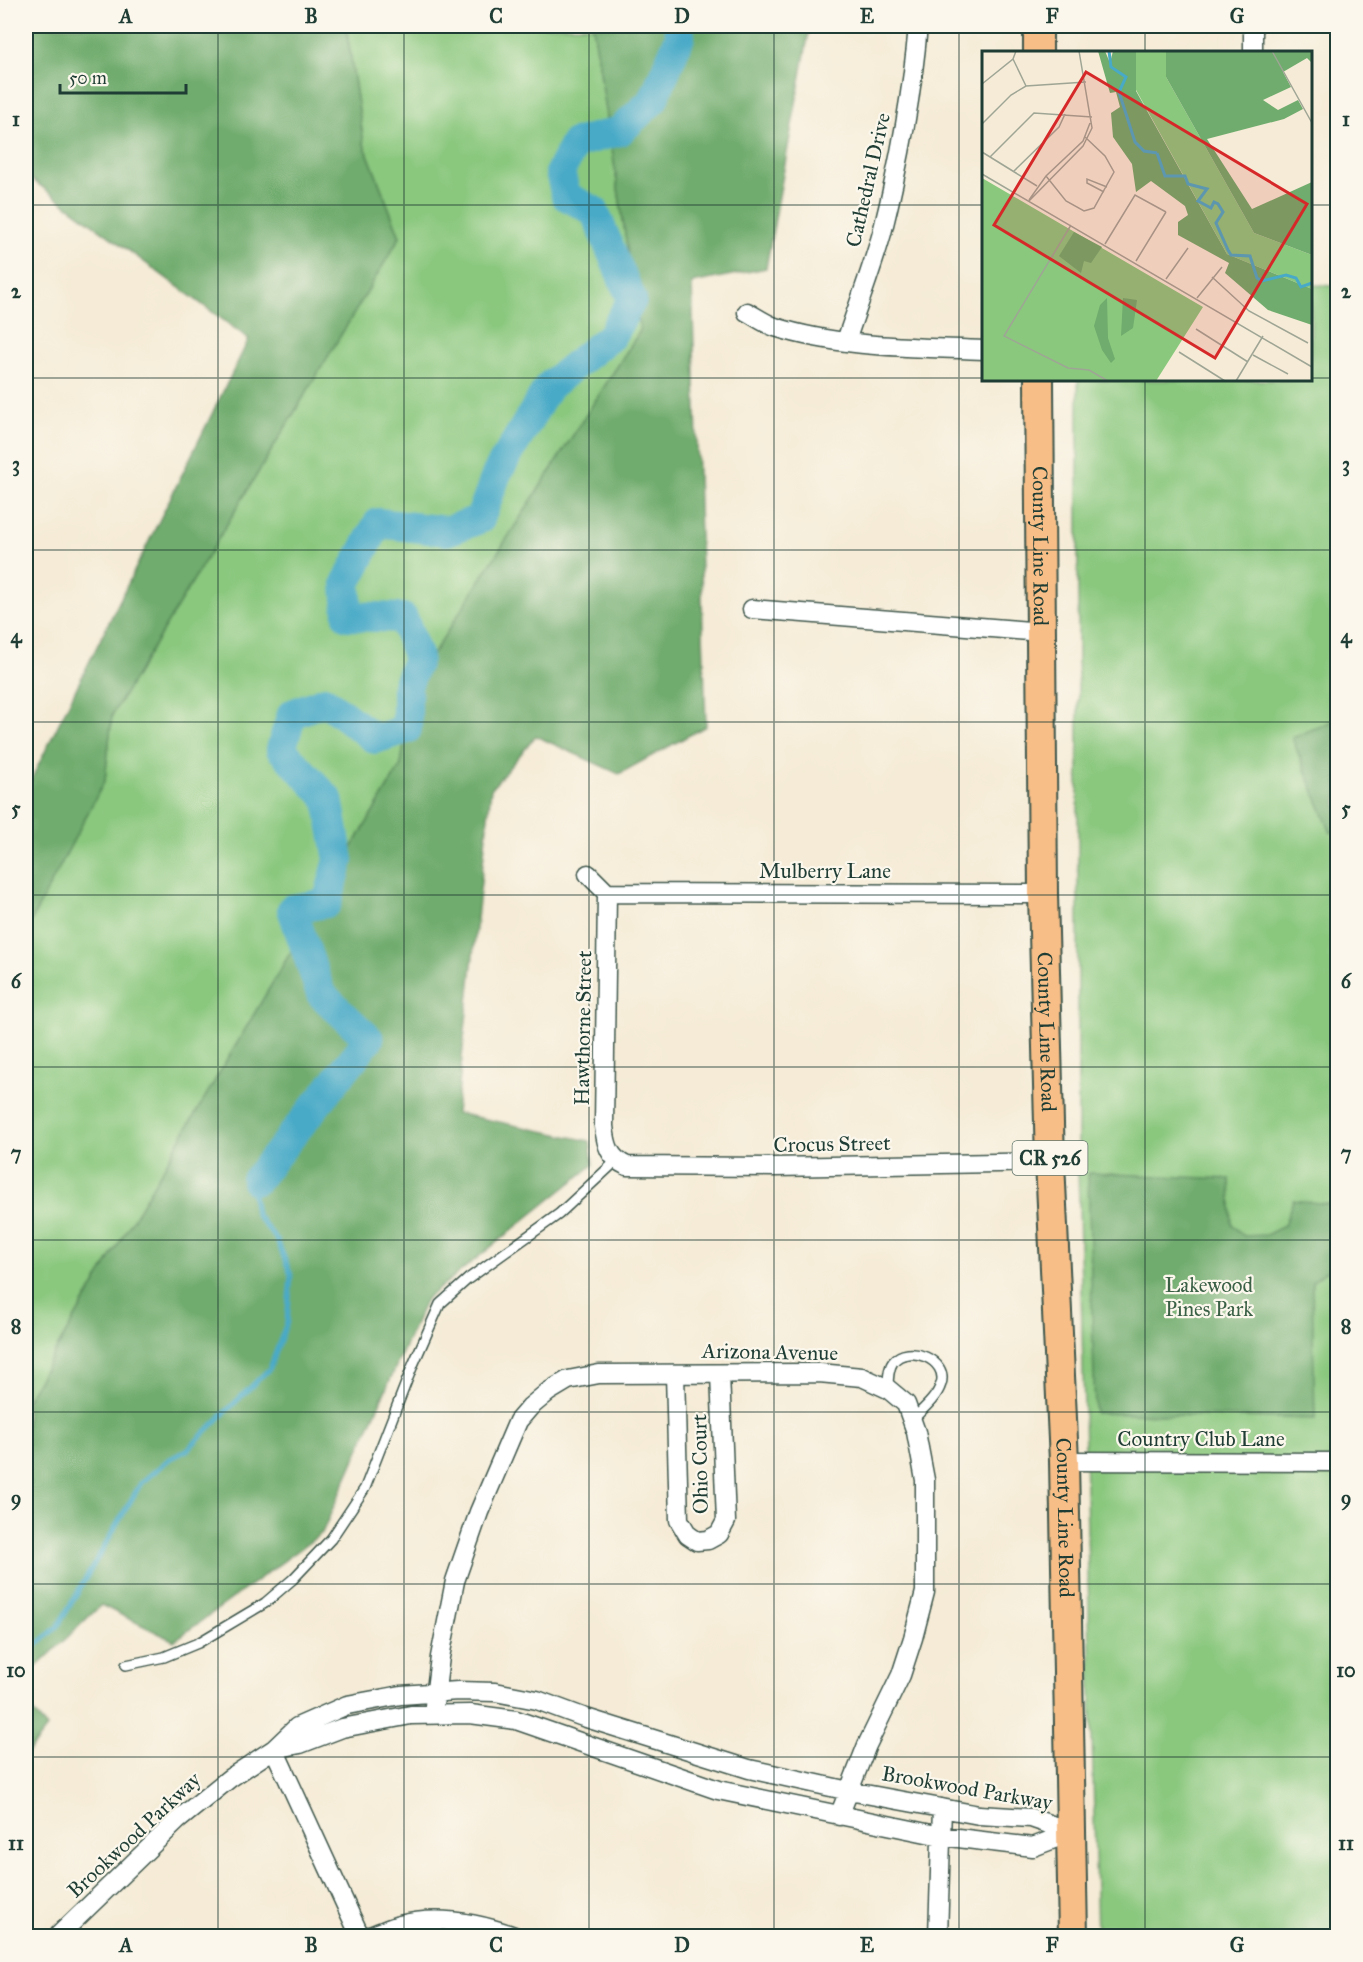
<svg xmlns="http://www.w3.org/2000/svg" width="1363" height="1962" viewBox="0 0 1363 1962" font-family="'IM FELL Great Primer',serif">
<rect width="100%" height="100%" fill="#fbf7ec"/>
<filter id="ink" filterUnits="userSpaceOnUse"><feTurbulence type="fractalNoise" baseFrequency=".0167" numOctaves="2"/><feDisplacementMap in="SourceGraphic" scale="12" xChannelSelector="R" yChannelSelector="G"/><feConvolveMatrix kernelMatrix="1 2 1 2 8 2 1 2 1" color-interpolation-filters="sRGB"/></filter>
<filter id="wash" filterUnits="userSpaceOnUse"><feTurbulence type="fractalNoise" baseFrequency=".008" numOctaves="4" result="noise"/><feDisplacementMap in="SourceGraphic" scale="24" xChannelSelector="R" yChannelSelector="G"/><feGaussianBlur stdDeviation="1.35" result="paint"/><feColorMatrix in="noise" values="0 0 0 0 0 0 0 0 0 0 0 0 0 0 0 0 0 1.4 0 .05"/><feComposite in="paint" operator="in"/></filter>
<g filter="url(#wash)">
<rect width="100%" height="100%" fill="#f5ebd6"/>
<path fill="#8ac87e" stroke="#548259" stroke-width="1.5" d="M346 26H593L640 331 413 685 401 765 26 1401V931L105 780 112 715 400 237 364 144Z
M1311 285 1337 286V1936H1097L1078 1167V380H1310Z"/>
<path fill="#6fac6d" stroke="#477450" stroke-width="1.5" d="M26 26H346L364 144 400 237 112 715 105 780 26 931V790L249 339 26 175Z
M593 26H810L766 268 692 283 706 726 619 774 536 736 491 789 456 1113 590 1141 593 1165 426 1299 322 1533 174 1641 101 1605 26 1677V1401L401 765 413 685 640 331Z
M1337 719V828L1331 833 1292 738Z
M1088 1173 1230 1179 1232 1225 1244 1236 1266 1235 1284 1226 1293 1200 1337 1205 1334 1265 1312 1282 1315 1419 1095 1413Z
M26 1704 47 1728 26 1755Z"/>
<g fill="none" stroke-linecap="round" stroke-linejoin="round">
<path stroke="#48aac7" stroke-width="5" d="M26 1655 58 1626 141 1483 168 1460 187 1450 270 1368 287 1322 291 1275 277 1240 256 1214 252 1190 256 1180"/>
<path stroke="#48aac7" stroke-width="30" d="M256 1180 369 1039 321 994 292 909 327 903 339 860 328 799 281 749 292 714 325 701 375 739 407 729V686L418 658 403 618 348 616 346 583 378 523 447 531 480 519 497 473 549 386 611 336 632 300 594 211 566 196 560 172 575 143 620 131 653 100 680 37 679 26"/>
</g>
</g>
<g filter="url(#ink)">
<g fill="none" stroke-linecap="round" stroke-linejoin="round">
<defs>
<path id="service" d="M888 1389C888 1380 888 1369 893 1362 908 1343 949 1360 941 1384 937 1398 922 1410 912 1420
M126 1665 164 1657 198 1643 265 1603 293 1579 331 1539 365 1488 413 1365 440 1304 468 1279 559 1214 616 1161"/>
<path id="minor" d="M1253 52V26
M747 312C756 317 766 324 775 327 840 348 916 347 984 350
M846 341C858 305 872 269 882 233 899 165 912 95 918 26
M752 609 1042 632
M588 874 607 893
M607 893 604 1126C606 1145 609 1158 627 1166L775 1167 1050 1162
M607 893 1043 894
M675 1374 679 1520 688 1535 697 1541 708 1540 719 1534 726 1521 720 1374
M1064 1461 1338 1462
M433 1714 440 1657 455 1581 479 1512 518 1421 530 1407 548 1392 568 1380 599 1374 819 1373 862 1377 888 1389 906 1404 916 1432 925 1480V1592L913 1638 901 1675 867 1745 839 1816
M274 1749 300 1744 342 1728 411 1715 470 1714 516 1720 718 1790 941 1836 1033 1847 1072 1832
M274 1749 360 1936
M58 1936 178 1820 230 1778 274 1749 297 1727 347 1705 401 1695 458 1691 495 1692 537 1700 583 1717 749 1769 849 1791 979 1815 1031 1818 1072 1832
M369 1936C379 1933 389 1928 400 1925 438 1915 478 1923 514 1936
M938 1936 942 1808"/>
<g id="primary">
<path d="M1038 26V52"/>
<path id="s1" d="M1039 380 1043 894 1050 1162 1064 1461 1073 1936"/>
</g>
</defs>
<use href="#service" stroke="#3f574c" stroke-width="12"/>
<use href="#minor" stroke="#3f574c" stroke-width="21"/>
<use href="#primary" stroke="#3f574c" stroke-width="32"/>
<use href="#service" stroke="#fff" stroke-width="9"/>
<use href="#minor" stroke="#fff" stroke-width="18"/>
<use href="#primary" stroke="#f7be88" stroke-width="28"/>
</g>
</g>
<path fill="none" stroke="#1f3d34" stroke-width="1.5" stroke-opacity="0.55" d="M218 26V1936M404 26V1936M589 26V1936M774 26V1936M959 26V1936M1145 26V52M26 205H984M1310 205H1338M26 378H984M1310 378H1338M1145 380V1936M26 550H1338M26 722H1338M26 895H1338M26 1067H1338M26 1240H1338M26 1412H1338M26 1584H1338M26 1757H1338"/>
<g text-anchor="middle" stroke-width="4.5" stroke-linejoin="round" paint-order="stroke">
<rect fill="#fbf7ec" stroke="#61756b" stroke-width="1.5" x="1012.5" y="1141" width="75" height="34" rx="4.5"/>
<g font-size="20" font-weight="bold" fill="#1f3d34">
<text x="1050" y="1165">CR 526</text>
</g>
<g font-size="21" fill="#1f3d34" stroke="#fbf7ec">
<text transform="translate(868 180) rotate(-77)" y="7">Cathedral Drive</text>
<text dy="7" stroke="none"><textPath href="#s1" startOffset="166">County Line Road</textPath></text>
<text x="825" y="878">Mulberry Lane</text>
<text transform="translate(583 1028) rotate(-89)" y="7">Hawthorne Street</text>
<text dy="7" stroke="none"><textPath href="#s1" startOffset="652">County Line Road</textPath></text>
<text transform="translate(832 1144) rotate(-1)" y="7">Crocus Street</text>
<text transform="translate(770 1352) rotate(1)" y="7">Arizona Avenue</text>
<text x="1201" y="1446">Country Club Lane</text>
<text transform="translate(700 1464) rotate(-91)" y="7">Ohio Court</text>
<text dy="7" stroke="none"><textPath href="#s1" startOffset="1138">County Line Road</textPath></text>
<text transform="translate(967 1788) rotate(10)" y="7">Brookwood Parkway</text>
<text transform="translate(134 1835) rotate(-43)" y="7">Brookwood Parkway</text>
</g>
<g font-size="21" fill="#3a6046" stroke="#fbf7ec">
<text x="1209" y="1292">Lakewood<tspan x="1209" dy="24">Pines Park</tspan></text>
</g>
</g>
<g transform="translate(982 51)">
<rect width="330" height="330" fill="#f5ebd6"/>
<path d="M154 0H184V26L272 182 330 204V238L245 203 154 39ZM0 127 221 256 174 330H0Z" fill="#8ac87e"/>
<path d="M116 0H123L128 12 131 0H154V40L245 203 330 238V274L286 259 243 222 247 212 196 184V171L206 164 203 155 169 130 154 141 150 113 131 86 129 62 138 56 134 41 128 42ZM184 0H330V12L325 7 301 21 309 36 281 49 296 59 316 49 321 58 302 68 225 88 270 158 330 131V204L272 182 184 26ZM92 181 120 196 109 212 102 210 99 222 77 205ZM125 247 126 287 133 308 129 312 120 299 112 275 118 254ZM141 247 155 249 151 277 139 285Z" fill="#6fac6d"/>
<path fill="none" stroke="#48aac7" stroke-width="3" d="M127 0 129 16 144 26 137 41 153 91 162 100 175 102M175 102 183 125H203L206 133 225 138 216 150 229 157 232 151 236 153 241 161 234 172 246 199 249 204 268 205 275 227 280 230 304 224 314 227 319 236 330 232"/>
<path fill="none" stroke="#9fa595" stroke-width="1.5" d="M290 0 330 72M31 8 44 35M0 33 31 8 34 0M0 73 29 44 44 35 104 31M0 101 55 135M8 106 52 62 110 66M32 120 77 76 83 63M0 123 330 316M64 125 84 150 102 160 112 157 132 121 123 105 103 86M122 141 105 132V128L125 136M47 149 64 125 101 90 108 72M47 150 101 95 110 77 97 0M89 174 22 285 86 317 107 319 126 330M123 193 153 144 184 161M154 210 184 161M230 226 267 260 326 292M184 228 206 197M215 247 240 216M214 278 266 311M197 301 243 330M271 304 306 323M254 330 281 285"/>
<path fill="#d62828" fill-opacity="0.15" stroke="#d62828" stroke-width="3" d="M104 21 325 153 233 307 12 174Z"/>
<rect width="330" height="330" fill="none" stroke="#1f3d34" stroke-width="3"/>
</g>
<rect width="1363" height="1962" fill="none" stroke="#fbf7ec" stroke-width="66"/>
<path d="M60 84v9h126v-9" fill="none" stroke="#1f3d34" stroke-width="3"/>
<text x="69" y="84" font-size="18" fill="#1f3d34" stroke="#fbf7ec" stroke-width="4.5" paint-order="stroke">50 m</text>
<rect x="33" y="33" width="1297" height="1896" fill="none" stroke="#1f3d34" stroke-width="2"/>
<g font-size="20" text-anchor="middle" font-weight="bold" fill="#1f3d34">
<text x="126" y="23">A</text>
<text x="311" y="23">B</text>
<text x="496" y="23">C</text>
<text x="682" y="23">D</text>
<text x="867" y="23">E</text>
<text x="1052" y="23">F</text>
<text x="1237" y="23">G</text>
<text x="16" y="126">1</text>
<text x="1346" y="126">1</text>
<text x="16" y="298">2</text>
<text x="1346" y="298">2</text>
<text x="16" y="471">3</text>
<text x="1346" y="471">3</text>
<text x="16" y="643">4</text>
<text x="1346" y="643">4</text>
<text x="16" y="815">5</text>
<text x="1346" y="815">5</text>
<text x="16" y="988">6</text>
<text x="1346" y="988">6</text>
<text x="16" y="1160">7</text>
<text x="1346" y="1160">7</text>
<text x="16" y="1333">8</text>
<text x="1346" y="1333">8</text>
<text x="16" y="1505">9</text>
<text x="1346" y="1505">9</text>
<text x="16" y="1677">10</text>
<text x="1346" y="1677">10</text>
<text x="16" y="1850">11</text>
<text x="1346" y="1850">11</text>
<text x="126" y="1952">A</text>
<text x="311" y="1952">B</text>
<text x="496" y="1952">C</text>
<text x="682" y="1952">D</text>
<text x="867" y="1952">E</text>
<text x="1052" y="1952">F</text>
<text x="1237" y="1952">G</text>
</g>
</svg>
